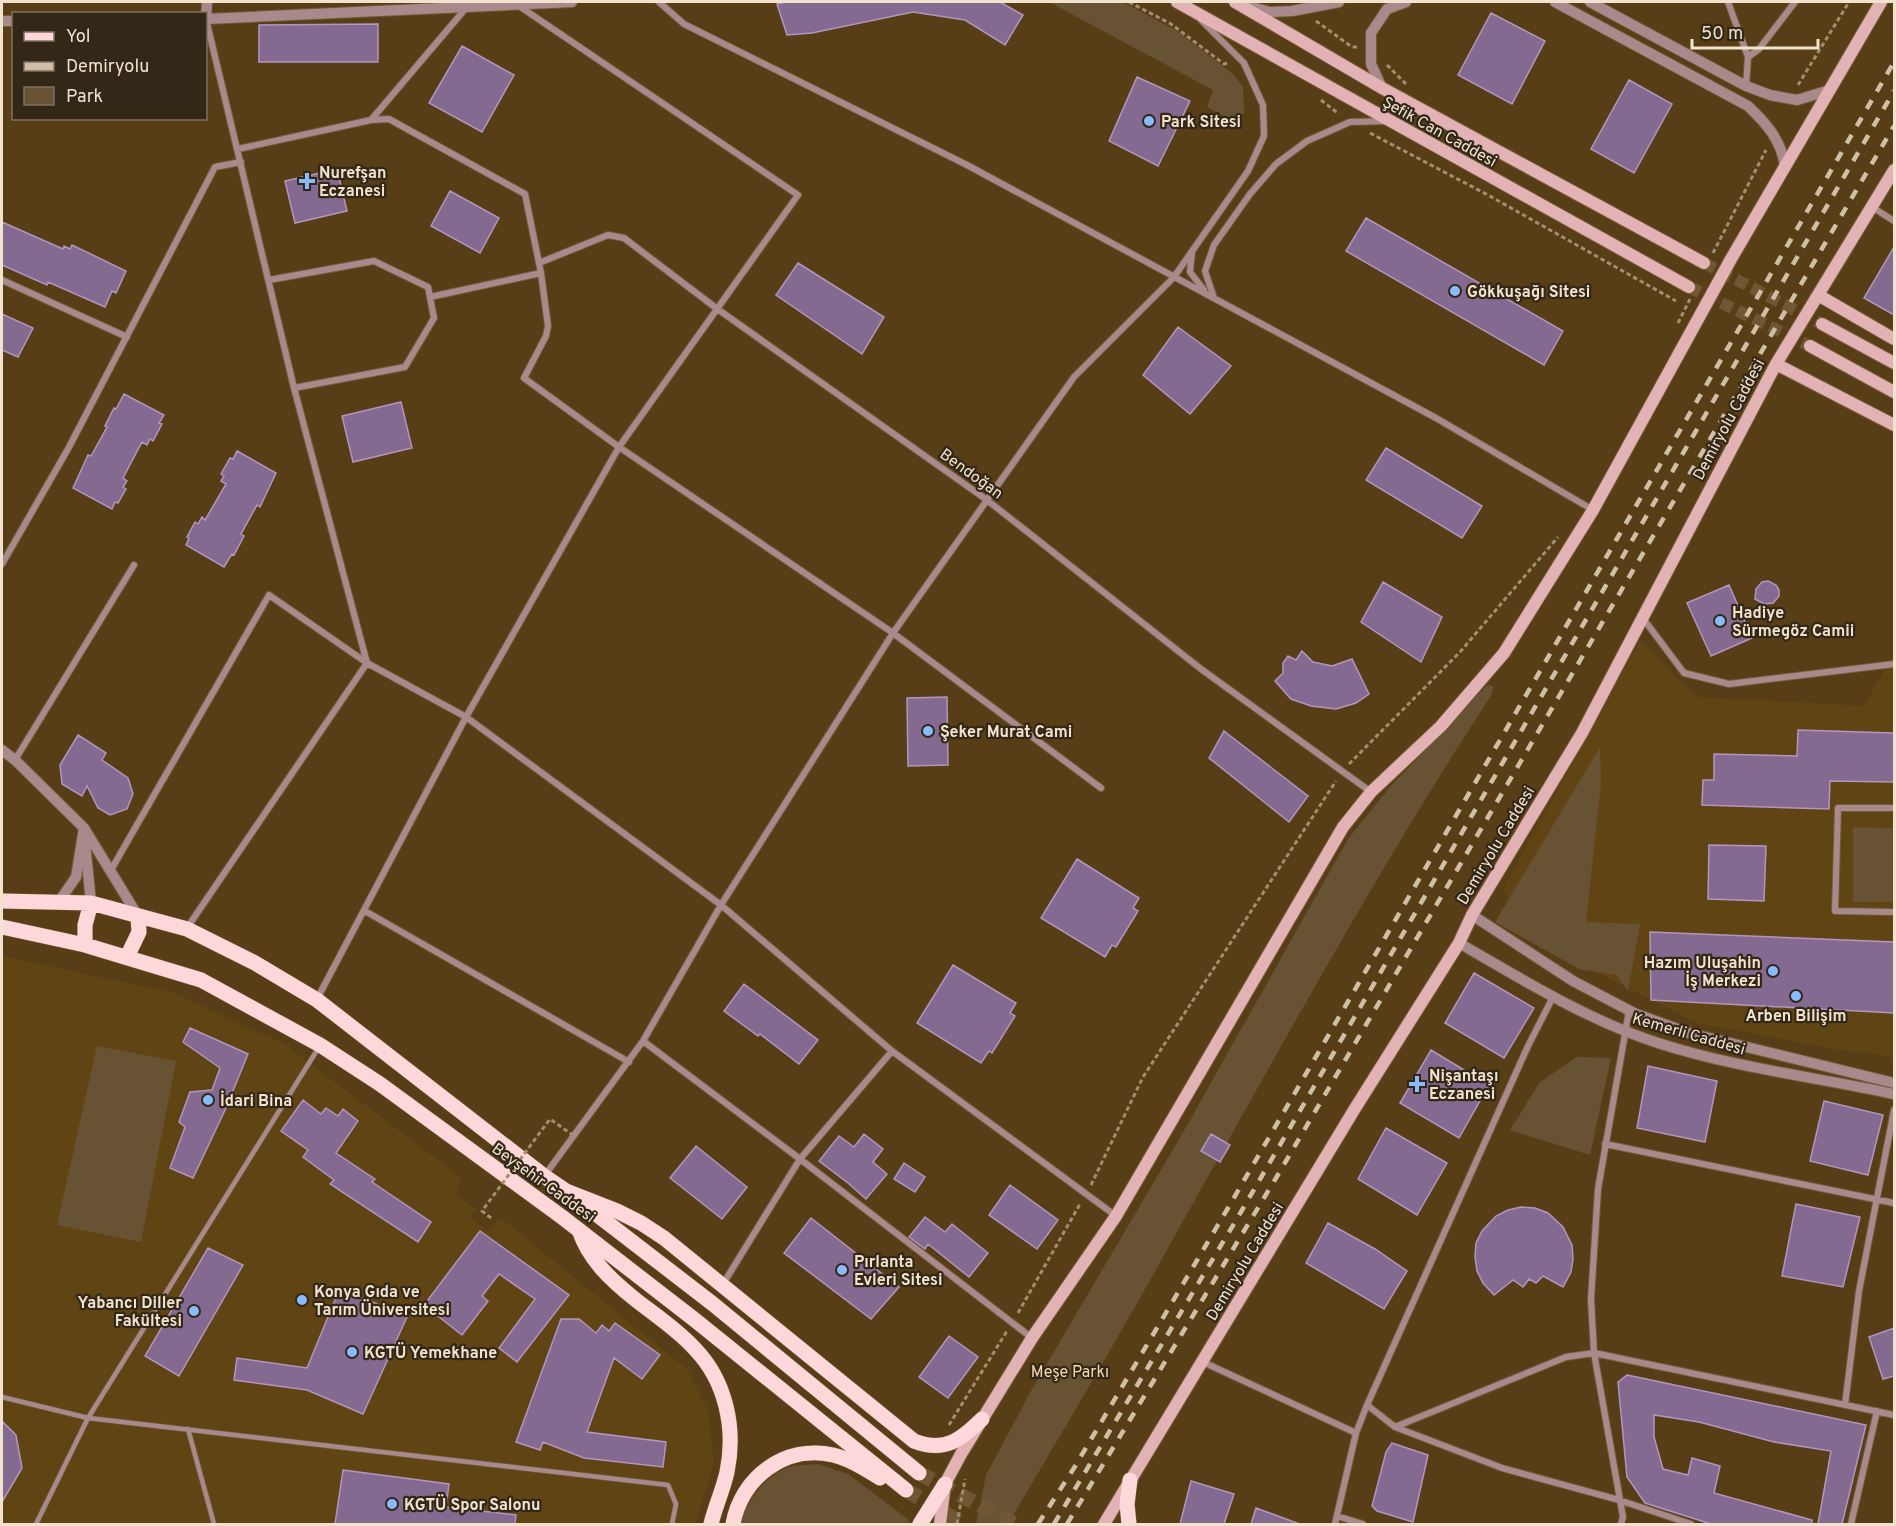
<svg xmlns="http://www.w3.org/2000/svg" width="1896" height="1526" viewBox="0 0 1896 1526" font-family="Overpass,sans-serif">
<rect width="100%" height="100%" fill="#573e17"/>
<path fill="#614414" d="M1640 641 1696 697 1864 706 1894 654V1057L1835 1049 1697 1023 1525 936 1503 889Z
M2 956 174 993 284 1044 462 1178 456 1195 476 1209 470 1218 487 1231 501 1218 688 1370 708 1410 714 1462 696 1524H2Z"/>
<path fill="#685234" d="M1049 2H1123L1179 32 1233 74 1243 87 1244 112 1238 124 1207 107 1213 90Z
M1487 685 1493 686 1492 694C1368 884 1260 1085 1149 1282 1103 1364 1055 1444 1008 1524H976L986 1475 1032 1389 1181 1136 1348 839 1390 787Z
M1600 747 1601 784 1586 922 1640 924 1628 991 1616 975 1579 969 1495 922Z
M1853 827 1894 828V902H1853Z
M97 1046 176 1061 141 1242 57 1225Z
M1577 1057 1611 1058 1590 1155 1510 1130 1540 1082Z
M818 1464 848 1474 909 1520 907 1524H740C743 1504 768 1473 789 1467 798 1465 808 1465 818 1464Z"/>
<path fill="#846a90" stroke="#b196bd" stroke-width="1.5" d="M786 2H1000L1023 15 1005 45 965 20 913 12 812 33 787 35 777 4Z
M1491 13 1545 41 1512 104 1458 75Z
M378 24V62H259V25Z
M462 46 514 75 482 132 429 103Z
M1137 77 1190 101 1158 166 1109 141Z
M1629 80 1672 104 1634 173 1591 149Z
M337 169 347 211 295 223 285 181Z
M450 191 499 218 480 253 431 226Z
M1366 218 1563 331 1544 365 1346 251Z
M2 222 63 249 64 246 70 249 72 245 126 271 116 293 112 291 105 307 48 282 47 285 2 265Z
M1894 247V315L1864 298Z
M798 263 884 317 862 354 776 295Z
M2 314 33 328 18 357 2 350Z
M1178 327 1231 366 1190 414 1143 375Z
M124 394 164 415 159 423 162 424 153 441 150 439 147 445 142 442 123 478 127 481 123 487 126 489 118 503 115 502 112 509 73 488 88 455 91 456 107 427 105 426 114 408 116 409Z
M401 402 412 448 353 462 342 416Z
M1386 448 1482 506 1462 538 1366 480Z
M237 451 276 473 260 507 257 505 241 534 244 536 234 555 232 554 224 567 186 545 189 538 187 537 195 522 198 524 202 517 205 520 226 484 221 481 224 476 221 474 230 458 233 459Z
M1768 581 1776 585 1779 590V596L1773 603 1764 604 1755 599 1756 589 1762 582Z
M1383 582 1442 617 1421 662 1361 622Z
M1729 585 1752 638 1711 656 1687 603Z
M1302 651 1313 662 1332 666 1352 659 1369 694 1356 703 1336 709 1311 706 1291 699 1275 681 1283 673V663L1288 656 1296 660Z
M947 697 948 765 908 766 907 698Z
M1798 730 1894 733V782L1830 781 1829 809 1702 805 1703 780H1714V754L1797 756Z
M1224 731 1308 796 1289 822 1209 758Z
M78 735 106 753 102 760 128 778 133 794 127 809 110 815 98 808 87 786 82 796 62 784 60 765Z
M1709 845 1766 846 1764 901 1708 899Z
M1077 859 1139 898 1133 908 1138 911 1116 947 1112 945 1105 957 1041 918Z
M1650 932 1894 942V1013L1651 1000Z
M953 965 1016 1003 1010 1013 1015 1016 992 1053 989 1051 981 1063 917 1023Z
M1474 973 1534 1008 1504 1058 1445 1023Z
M744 984 818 1040 799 1064 760 1034 758 1036 724 1011Z
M190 1028 248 1054 226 1108 193 1178 170 1168 185 1127 179 1122 190 1092 212 1090 220 1068 183 1042Z
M1431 1050 1489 1085 1459 1138 1400 1103Z
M1648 1066 1717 1081 1705 1142 1637 1128Z
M303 1100 321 1114 326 1108 338 1116 343 1109 358 1121 336 1153 375 1179 372 1182 431 1222 418 1242 330 1184 334 1180 303 1157 308 1150 281 1131Z
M1824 1101 1883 1115 1868 1175 1810 1161Z
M1386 1128 1447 1163 1417 1215 1358 1179Z
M864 1134 883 1149 873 1162 887 1174 866 1199 848 1183 819 1161 839 1136 854 1147Z
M1211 1134 1230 1145 1220 1162 1201 1151Z
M696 1146 747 1187 722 1219 670 1178Z
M904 1163 925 1177 915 1192 894 1179Z
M1010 1185 1058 1220 1037 1249 989 1215Z
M1796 1204 1860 1217 1843 1287 1782 1276Z
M1521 1207 1535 1208 1548 1213 1563 1227 1572 1245 1573 1259 1571 1272 1563 1287 1543 1276 1536 1283 1529 1279 1523 1287 1513 1280 1494 1295 1483 1283 1477 1271 1475 1257 1476 1243 1482 1231 1496 1216 1508 1210Z
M925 1217 945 1232 952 1224 988 1253 969 1277 928 1244 925 1249 909 1237Z
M811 1218 899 1287 871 1319 784 1253Z
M1328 1223 1375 1249 1407 1271 1384 1309 1306 1263Z
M480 1231 569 1295 517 1362 499 1348 535 1299 499 1274 482 1296 488 1301 462 1335 424 1305Z
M208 1248 243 1265 179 1376 145 1356Z
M340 1288 407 1317 363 1414 307 1390 234 1380 237 1358 307 1368Z
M561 1319H579L596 1333 602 1325 609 1331 615 1323 660 1355 642 1379 614 1358 587 1432 666 1442 663 1467 584 1458 543 1442 540 1450 516 1442Z
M1894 1328V1376L1883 1379 1869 1337Z
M949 1336 978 1357 948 1398 919 1377Z
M1627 1375 1866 1425 1842 1524H1818L1831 1451 1774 1442 1699 1422 1654 1415V1437L1663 1469 1688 1475 1692 1458 1720 1466 1714 1493 1812 1520V1524H1711L1645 1503 1627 1477 1618 1382Z
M2 1421 16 1435 22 1468 2 1502Z
M1392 1443 1428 1455 1413 1522 1377 1511 1372 1506 1386 1452Z
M343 1470 449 1484 446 1507 516 1515 515 1524H335Z
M1191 1481 1234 1494 1224 1524H1180Z
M1256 1508 1297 1523 1296 1524H1251Z"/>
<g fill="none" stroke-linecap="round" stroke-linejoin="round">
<path stroke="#6e5732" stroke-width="12" stroke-dasharray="12 6" stroke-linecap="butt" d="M1704 263 1822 324
M1689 287 1810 346"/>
<path stroke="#6e5732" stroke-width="15" stroke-dasharray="15 8" stroke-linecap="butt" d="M919 1473 1015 1524
M906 1490 963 1524"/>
<defs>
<path id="service" d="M2 1397 88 1418 668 1485 676 1504 672 1524
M188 1429 214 1524
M36 1524 88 1418 319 1047"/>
<path id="minor" d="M659 2 684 24 967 165 1436 418 1593 510
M1728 2 1748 57 1746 86
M1748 57 1759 49 1795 2
M371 120 466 8
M238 149 371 120 389 119 525 194 541 273 548 326 546 336 524 378 619 447 893 633 1101 788
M1872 207 1894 221
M1192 252 1190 272 1204 290
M539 263 608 235 624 238 716 308 987 500 1201 669 1371 792
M2 280 127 337
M269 280 374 261 428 287 434 318 405 367 294 388
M430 297 541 273
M1214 298 1205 271 1214 245 1250 194 1276 164 1307 141 1350 122 1388 121
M2 564 68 449 215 167 241 162
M1642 617 1684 673 1729 684 1894 664
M15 760 134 565
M1894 808H1838L1835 911 1894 912
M111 870 269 595 367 663 466 717 721 905 892 1051 1116 1216
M365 911 629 1062
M187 928 367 663 294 388 206 19
M317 999 466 717 619 447 798 195 519 6
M643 1041 800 1159 1032 1338
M1605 1144 1894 1203
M545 1175 643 1041 721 905 893 633 1074 377 1174 277 1248 171 1264 136 1263 105 1244 63 1201 20
M723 1284 800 1159 892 1051
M1203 1362 1356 1433
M1367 1405 1395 1427 1502 1468 1619 1500 1691 1524
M1845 1405 1859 1291 1894 1110
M1395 1427 1566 1357 1594 1353 1894 1415
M1337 1516 1363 1524
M1335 1524 1356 1433 1367 1405 1528 1046 1553 997
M1621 1524 1623 1517 1594 1353 1591 1299 1598 1189 1629 1011
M1851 1524 1877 1411"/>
<path id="tertiary" d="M1555 2 1748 106C1767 124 1781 140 1785 166
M1590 2 1746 86 1770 95 1797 100 1830 90
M1245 5 1270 12 1292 11 1339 2
M206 19 572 2
M206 19 207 2
M2 21H14
M1382 88 1371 64V33L1387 9 1406 2
M2 750 15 760 84 828 138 916
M85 843 91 903
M58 903 76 877 84 828
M1472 915 1573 981 1636 1014 1689 1033 1894 1083
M1459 943C1523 980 1587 1020 1658 1043 1735 1068 1816 1077 1894 1094"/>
<path id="secondary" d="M1177 2 1689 287
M1235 2 1382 88 1704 263
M1818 295 1894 339
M1822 324 1894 363
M1810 346 1894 392
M1776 364 1894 425
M940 1524 945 1484 961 1454 1032 1338 1116 1216 1343 827 1371 792 1441 726 1504 653 1593 510 1731 259 1881 2
M1104 1524 1354 1110 1459 943 1472 915 1582 733 1776 364 1894 170"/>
<path id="primary" d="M2 901 91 903 187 929 255 963 317 1000 544 1176 566 1191 617 1211 641 1223 664 1238 914 1441C944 1453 961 1440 982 1419
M2 927 85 945 201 980 320 1045 380 1084 562 1217 695 1320 906 1490
M85 945V925L91 903
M127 957 139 932 138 916
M578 1200 713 1304 919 1473
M579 1230C589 1260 611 1280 636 1300 655 1315 678 1330 695 1349 726 1381 736 1429 727 1472 723 1490 715 1507 711 1524
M733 1524C741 1478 785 1444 833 1455 850 1459 865 1469 880 1478
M920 1524 945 1484
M1129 1524 1127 1504 1130 1480"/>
</defs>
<use href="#service" stroke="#735c38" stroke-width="6"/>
<use href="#minor" stroke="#735c38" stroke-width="8"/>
<use href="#tertiary" stroke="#735c38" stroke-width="12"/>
<use href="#secondary" stroke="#735c38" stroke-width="14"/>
<use href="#primary" stroke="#735c38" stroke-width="16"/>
<path stroke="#a28e70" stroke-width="3" stroke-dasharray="4.5 3" stroke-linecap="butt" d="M1129 2 1171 24 1224 64 1228 63
M1316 21 1352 47H1358
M1387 65 1406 84
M1798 85 1849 2
M1321 100 1339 114
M1370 133 1488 195 1676 301
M1713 253 1766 150
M1678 323 1690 299
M1349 764 1460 652 1558 537
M1091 1185 1143 1077 1336 781
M1018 1313 1080 1204
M949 1425 1007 1331
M957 1524 965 1479"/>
<use href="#service" stroke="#a98a8c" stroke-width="4.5"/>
<use href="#minor" stroke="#a98a8c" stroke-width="6"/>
<use href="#tertiary" stroke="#a98a8c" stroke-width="10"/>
<use href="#secondary" stroke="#e2b2b4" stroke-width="12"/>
<use href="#primary" stroke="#fdd7d9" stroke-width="15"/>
<path stroke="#d0bfa6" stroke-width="4.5" stroke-dasharray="10 10" stroke-linecap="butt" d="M1038 1524 1074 1468 1228 1208 1894 62
M1054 1524 1238 1217 1894 91
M1067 1524 1276 1178 1894 126"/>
<path stroke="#a28e70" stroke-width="3" stroke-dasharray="4.5 3" stroke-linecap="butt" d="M491 1218 482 1211 550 1119 574 1136"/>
</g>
<g fill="#88bbfc" stroke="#332717" stroke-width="2">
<circle cx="1149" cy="121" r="6"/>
<path d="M304 172h6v6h6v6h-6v6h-6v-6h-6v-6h6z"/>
<circle cx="1455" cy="291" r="6"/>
<circle cx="1720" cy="621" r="6"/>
<circle cx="928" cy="731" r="6"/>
<circle cx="1773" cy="971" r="6"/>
<circle cx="1796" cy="996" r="6"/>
<path d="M1414 1075h6v6h6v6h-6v6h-6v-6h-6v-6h6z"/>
<circle cx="208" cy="1100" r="6"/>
<circle cx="842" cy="1270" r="6"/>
<circle cx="302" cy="1300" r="6"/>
<circle cx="194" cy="1311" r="6"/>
<circle cx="352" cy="1352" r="6"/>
<circle cx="392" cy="1504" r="6"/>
</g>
<g text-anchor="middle" stroke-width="4.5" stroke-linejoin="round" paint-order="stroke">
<g font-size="16" font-weight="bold" fill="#f2e3ce" stroke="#332717" text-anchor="start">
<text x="1161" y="127">Park Sitesi</text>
<text x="319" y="178">Nurefşan<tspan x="319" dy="18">Eczanesi</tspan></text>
<text x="1467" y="297">Gökkuşağı Sitesi</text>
<text x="1732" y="618">Hadiye<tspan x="1732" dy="18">Sürmegöz Camii</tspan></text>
<text x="940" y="737">Şeker Murat Cami</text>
<text x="1761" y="968" text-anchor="end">Hazım Uluşahin<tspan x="1761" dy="18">İş Merkezi</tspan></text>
<text x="1796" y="1021" text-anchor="middle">Arben Bilişim</text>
<text x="1429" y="1081">Nişantaşı<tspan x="1429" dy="18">Eczanesi</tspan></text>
<text x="220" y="1106">İdari Bina</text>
<text x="854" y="1267">Pırlanta<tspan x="854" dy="18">Evleri Sitesi</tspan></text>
<text x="314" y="1297">Konya Gıda ve<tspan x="314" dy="18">Tarım Üniversitesi</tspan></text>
<text x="182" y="1308" text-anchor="end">Yabancı Diller<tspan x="182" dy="18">Fakültesi</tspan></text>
<text x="364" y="1358">KGTÜ Yemekhane</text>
<text x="404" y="1510">KGTÜ Spor Salonu</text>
</g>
<g font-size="16" fill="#f2e3ce" stroke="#332717">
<text transform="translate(1440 131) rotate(29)" y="6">Şefik Can Caddesi</text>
<text transform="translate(1728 419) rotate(-62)" y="6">Demiryolu Caddesi</text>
<text transform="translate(972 473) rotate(36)" y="6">Bendoğan</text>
<text transform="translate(1495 845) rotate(-59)" y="6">Demiryolu Caddesi</text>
<text transform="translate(1689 1033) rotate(16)" y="6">Kemerli Caddesi</text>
<text transform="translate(544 1182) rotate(36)" y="6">Beyşehir Caddesi</text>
<text transform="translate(1244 1261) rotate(-59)" y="6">Demiryolu Caddesi</text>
</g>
<g font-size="16" fill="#fad9ae" stroke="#332717">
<text x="1070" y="1377">Meşe Parkı</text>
</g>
</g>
<rect width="1896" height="1526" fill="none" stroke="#f2e3ce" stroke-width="6"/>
<rect x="12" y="12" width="195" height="108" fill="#332717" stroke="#7f7260" stroke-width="1.5"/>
<rect x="24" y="32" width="30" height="9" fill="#fdd7d9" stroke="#7f7260" stroke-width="1.5"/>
<text x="66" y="42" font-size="18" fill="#f2e3ce">Yol</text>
<rect x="24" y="62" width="30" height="9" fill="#d0bfa6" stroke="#7f7260" stroke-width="1.5"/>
<text x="66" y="72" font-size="18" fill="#f2e3ce">Demiryolu</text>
<rect x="24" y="87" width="30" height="18" fill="#685234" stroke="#7f7260" stroke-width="1.5"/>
<text x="66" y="102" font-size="18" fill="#f2e3ce">Park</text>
<path d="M1692 39v9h126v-9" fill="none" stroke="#f2e3ce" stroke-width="3"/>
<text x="1701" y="39" font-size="18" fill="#f2e3ce" stroke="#332717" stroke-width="4.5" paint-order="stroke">50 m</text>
</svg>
